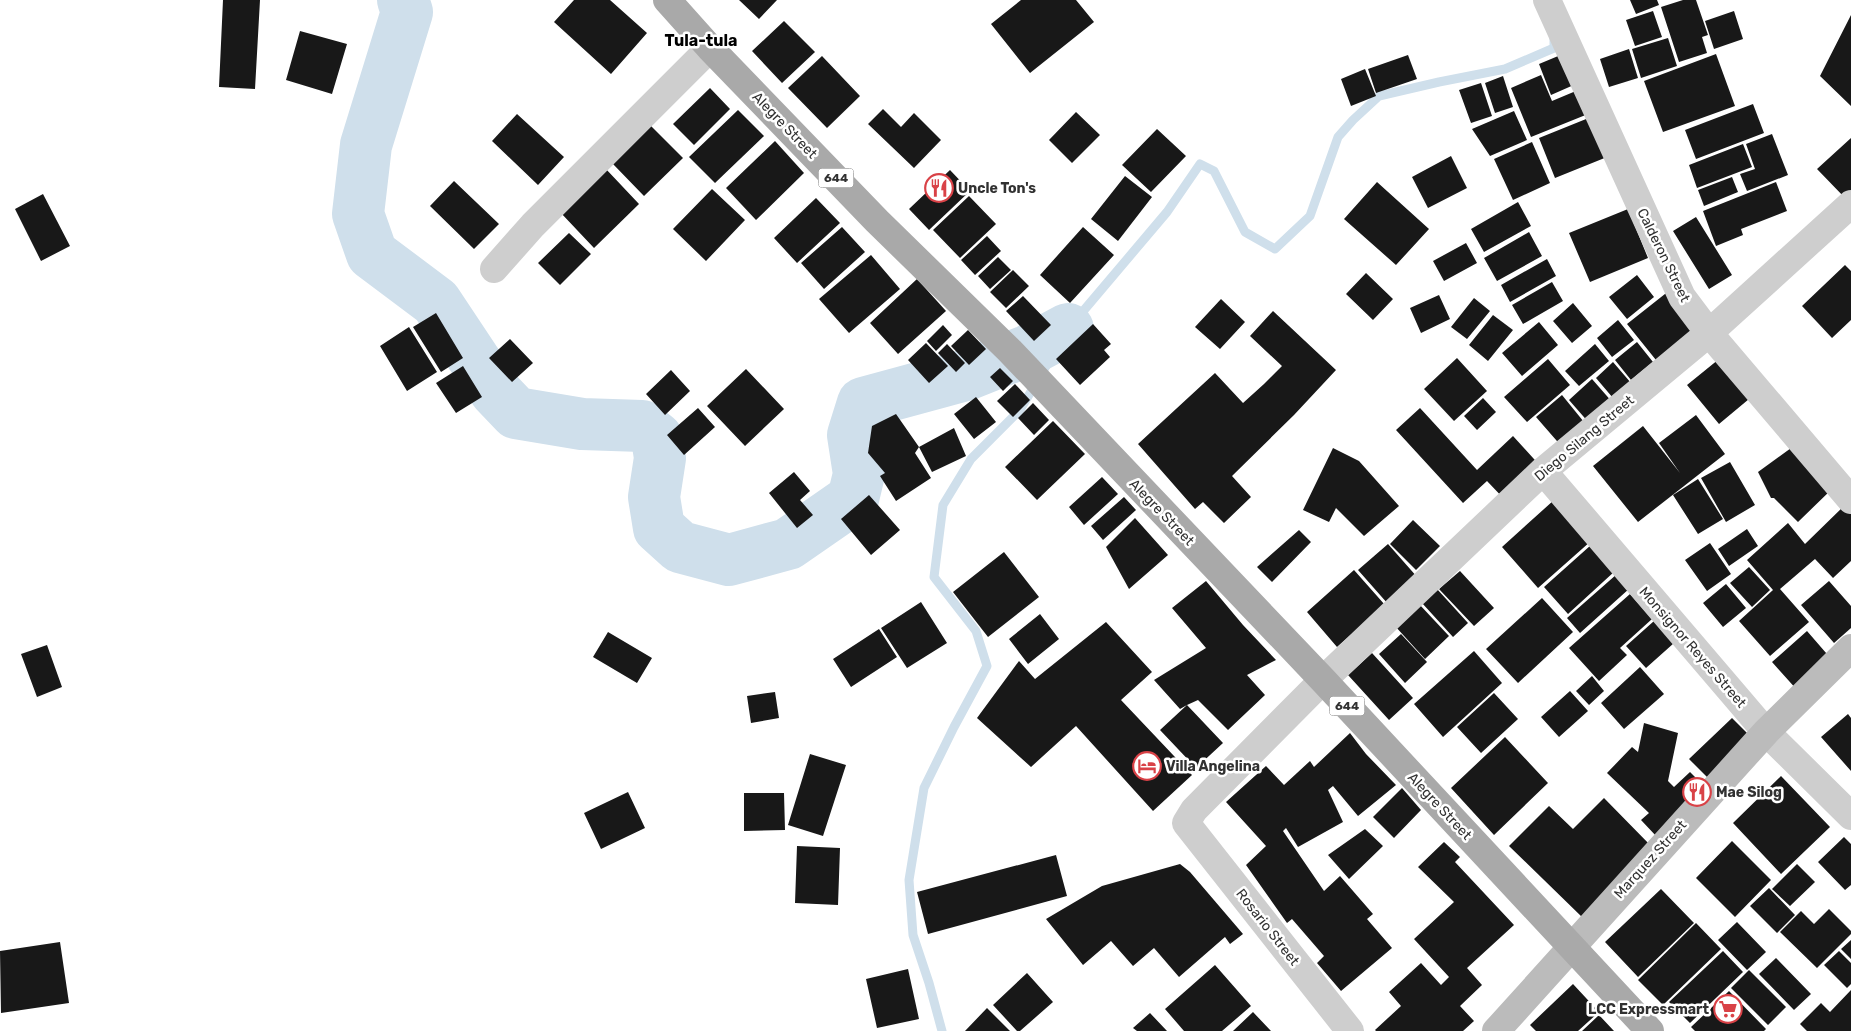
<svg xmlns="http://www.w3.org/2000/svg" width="1851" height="1031" viewBox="0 0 1851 1031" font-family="Rubik,sans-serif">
<rect width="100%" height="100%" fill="#fff"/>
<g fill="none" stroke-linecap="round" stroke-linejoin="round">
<path stroke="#cfdfeb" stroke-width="9" d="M942 1031 929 983 913 935 909 880 924 788 954 727 987 666 976 631 934 577 943 505 971 459 1020 410 1068 329 1167 212 1200 164 1214 171 1245 232 1275 249 1310 216 1338 137 1353 120 1379 96 1439 82 1505 69 1554 48V36"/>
<path stroke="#cfdfeb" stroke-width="52" d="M403 0 407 12 366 145 358 214 372 254 436 302 495 391 516 413 582 424 642 426 657 438 660 458 654 497 659 528 680 547 729 560 788 544 853 499 859 474 853 435 863 403 966 375 1029 350 1068 329"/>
</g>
<path fill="#181818" d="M223 0H260L255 89 219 87Z
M574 0H610L647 33 611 74 554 22Z
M739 0H777L759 19Z
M1021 0H1076L1094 22 1030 73 991 24Z
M1630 0H1657L1659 5 1636 14Z
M1683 0H1696L1708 35 1702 37 1707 53 1679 62 1661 7Z
M1653 11 1662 37 1635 46 1626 20Z
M1734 11 1743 39 1714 49 1705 21Z
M1851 15V106L1820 76Z
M784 21 815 52 782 83 752 51Z
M300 31 347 44 332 94 286 80Z
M1668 38 1677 66 1641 78 1632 49Z
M1629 49 1638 78 1609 87 1600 59Z
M1563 54 1576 84 1551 95 1539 64Z
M1716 54 1735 106 1663 132 1644 81Z
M1408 55 1417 79 1376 93 1368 69Z
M822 56 860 96 827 128 788 88Z
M1365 69 1376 96 1351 106 1341 79Z
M1541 75 1552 101 1583 88 1593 112 1531 137 1511 88Z
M1503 76 1513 107 1495 113 1485 83Z
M1481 83 1492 116 1471 123 1459 90Z
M710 88 730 109 694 145 673 124Z
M1753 104 1764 133 1696 159 1685 130Z
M883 109 901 127 914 113 941 140 914 168 868 124Z
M738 110 764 136 715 183 689 157Z
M1514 111 1527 140 1490 156 1472 129Z
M1076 112 1100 135 1072 163 1049 140Z
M517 114 564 157 538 185 492 141Z
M1596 115 1612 155 1555 178 1539 138Z
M650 125 683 158 644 196 612 163Z
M1157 129 1186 156 1151 192 1122 165Z
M1772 134 1788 175 1747 191 1740 174 1755 169 1746 144Z
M1851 138V195L1846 199 1817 169Z
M775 141 804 173 756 220 726 188Z
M1532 142 1550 183 1513 200 1494 159Z
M1743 144 1752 167 1697 188 1689 165Z
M1451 156 1467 188 1428 208 1412 177Z
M605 168 639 204 594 248 560 212Z
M950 170 970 191 929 230 909 209Z
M1125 176 1152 197 1118 241 1091 219Z
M1732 177 1738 192 1704 206 1698 190Z
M454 181 499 224 474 249 430 206Z
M1377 182 1429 229 1396 265 1344 219Z
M1776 182 1787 211 1741 229 1743 235 1716 246 1703 211Z
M712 189 745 220 706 261 673 229Z
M43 194 70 246 41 261 15 209Z
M969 196 996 224 960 258 933 230Z
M816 198 840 223 797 263 774 238Z
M1518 202 1531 226 1484 252 1471 229Z
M1628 209 1648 258 1590 282 1569 233Z
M1696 217 1732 275 1709 289 1673 231Z
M842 227 865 252 824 289 801 263Z
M1083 227 1114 255 1070 303 1040 275Z
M1529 232 1542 256 1497 281 1484 258Z
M569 233 591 254 560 285 538 263Z
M987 236 1001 251 975 275 961 260Z
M1466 243 1477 263 1444 281 1433 261Z
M871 255 900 289 849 333 819 299Z
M998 257 1011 270 990 289 978 276Z
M1547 259 1556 276 1510 302 1501 285Z
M1845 265 1851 271V320L1832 338 1802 306Z
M1013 270 1029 286 1006 308 990 292Z
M1366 273 1393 299 1373 320 1346 294Z
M1637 275 1654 297 1627 319 1609 297Z
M917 279 946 311 898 354 870 323Z
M1552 282 1563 301 1523 324 1512 305Z
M1670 290 1703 331 1660 365 1627 324Z
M1439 295 1450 319 1421 333 1410 308Z
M1023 296 1051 325 1034 341 1006 311Z
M1474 298 1490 311 1467 339 1451 327Z
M1221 299 1245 322 1220 349 1195 327Z
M1573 303 1592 326 1572 343 1553 321Z
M1273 311 1336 370 1294 415 1232 476 1251 497 1224 523 1203 502 1195 509 1138 444 1215 373 1243 403 1264 384 1282 366 1250 336Z
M436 313 463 358 441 372 413 327Z
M1493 315 1513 330 1488 361 1469 345Z
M1618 320 1634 340 1612 357 1597 338Z
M1539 322 1558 345 1522 376 1502 353Z
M1093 324 1111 344 1104 350 1110 357 1080 385 1056 359Z
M943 325 952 335 936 351 927 341Z
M409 327 437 372 407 391 380 346Z
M968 330 986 349 969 365 951 346Z
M510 339 533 363 512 382 489 358Z
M1637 342 1653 362 1631 380 1615 360Z
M926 343 948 366 929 383 908 360Z
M947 344 965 363 956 372 938 353Z
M1595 344 1609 361 1579 386 1565 371Z
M1724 355 1755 394 1719 424 1687 385Z
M1457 358 1487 391 1454 421 1424 389Z
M1548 359 1570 385 1527 422 1504 397Z
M1613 362 1631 383 1613 398 1596 378Z
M463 366 482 397 456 413 436 383Z
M1000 368 1013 381 1003 391 990 377Z
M746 369 784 409 745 446 707 406Z
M671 370 690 391 665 415 646 394Z
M1592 379 1613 403 1590 424 1569 400Z
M1015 384 1030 400 1013 417 997 401Z
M1562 395 1588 427 1563 448 1536 417Z
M976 397 996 422 974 439 954 414Z
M1483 398 1496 412 1477 430 1464 416Z
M1033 403 1049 420 1034 435 1018 418Z
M698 408 715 427 684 455 667 435Z
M1420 408 1477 470 1513 436 1543 469 1507 502 1487 481 1463 503 1396 430Z
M896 414 919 447 915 453 931 478 896 501 880 476 885 473 868 453 872 426Z
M1696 415 1725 454 1638 522 1593 466 1643 426 1680 473 1659 443Z
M1053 421 1085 454 1037 500 1005 467Z
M954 428 966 456 932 472 919 447Z
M1798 443 1833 488 1798 522 1774 498H1771L1758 472Z
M1333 448 1359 461 1399 506 1364 536 1336 508 1329 522 1303 510Z
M1730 462 1755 505 1726 522 1701 478Z
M794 472 810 491 800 500 813 515 797 528 769 493Z
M1102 477 1118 494 1084 525 1069 507Z
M1698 479 1723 519 1698 534 1673 495Z
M869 495 900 530 871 555 841 519Z
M1124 497 1136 510 1103 540 1091 526Z
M1554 500 1591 541 1538 588 1502 547Z
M1846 504 1851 509V561L1833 578 1815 559 1780 589 1809 622 1770 656 1739 621 1773 590 1747 560 1788 523 1805 544Z
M1135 518 1168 555 1129 589 1106 547Z
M1413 520 1440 546 1416 570 1390 544Z
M1747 529 1758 546 1729 566 1718 549Z
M1299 530 1311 542 1272 582 1257 567Z
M1710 543 1731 574 1707 591 1685 560Z
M1388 544 1418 578 1388 604 1358 570Z
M1591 545 1615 571 1568 614 1544 587Z
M1004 552 1039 597 988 637 953 592Z
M1749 567 1770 590 1752 607 1730 583Z
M1354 570 1385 605 1337 647 1307 612Z
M1460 571 1494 608 1474 626 1439 589Z
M1617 574 1630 588 1580 633 1567 618Z
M1206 581 1243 625 1276 660 1247 675 1265 695 1228 730 1198 700 1187 705 1223 743 1196 768 1160 730 1187 705 1180 709 1154 680 1206 648 1172 608Z
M1829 581 1851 606V628L1834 643 1801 605Z
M1726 584 1746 608 1723 627 1703 603Z
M1437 589 1468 623 1453 637 1422 603Z
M1630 594 1652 619 1620 648 1627 655 1599 681 1569 648Z
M1542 598 1573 632 1518 683 1486 649Z
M921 602 947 643 907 668 881 628Z
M1419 604 1449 636 1425 659 1395 626Z
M1040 614 1059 639 1028 664 1009 639Z
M1654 621 1674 643 1646 668 1626 646Z
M1106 622 1152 672 1121 700 1192 775 1153 811 1076 726 1031 767 977 718 1019 661 1035 679Z
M879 629 897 657 851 687 833 659Z
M1807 631 1833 661 1798 691 1772 662Z
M608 632 652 658 637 683 593 657Z
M1401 634 1427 662 1405 683 1379 654Z
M47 645 62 687 37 697 21 654Z
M1474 651 1502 683 1443 737 1414 704Z
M1372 653 1413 698 1389 720 1348 675Z
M1640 667 1664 694 1624 729 1601 703Z
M1592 676 1604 691 1589 705 1576 691Z
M1570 691 1588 711 1559 737 1541 717Z
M775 692 779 718 751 723 747 696Z
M1494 693 1518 719 1481 753 1457 727Z
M1848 714 1851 718V771L1821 737Z
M1732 718 1753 739 1711 781 1689 759Z
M1644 723 1678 733 1668 781 1674 787 1690 772 1706 788 1657 837 1641 820 1649 813 1607 773 1632 747 1638 752Z
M1350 733 1366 754 1396 785 1358 816 1333 786 1328 790 1343 822 1298 847 1286 828 1283 831 1324 891 1340 876 1373 914 1367 919 1392 948 1341 991 1317 963 1324 956 1292 919 1287 923 1246 865 1266 846 1226 802 1266 766 1284 785 1310 761 1314 767Z
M1505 737 1548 783 1494 835 1451 788Z
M810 754 846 765 823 836 788 825Z
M1781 776 1830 827 1781 874 1733 823Z
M1402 788 1421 810 1394 838 1373 817Z
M628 792 645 828 601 849 584 813Z
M744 793H784L785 830 744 831Z
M1604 798 1653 848 1583 918 1509 846 1549 806 1573 829Z
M1365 829 1383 846 1349 879 1328 855Z
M1844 837 1851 844V885L1845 890 1818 862Z
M1732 841 1771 880 1735 917 1696 878Z
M1444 842 1460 857 1455 862 1514 925 1467 968 1482 985 1460 1006 1474 1021 1463 1031H1376L1375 1030 1401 1006 1389 992 1421 963 1441 985 1449 977 1414 939 1454 902 1418 867Z
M797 846 840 848 838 905 795 903Z
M1056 855 1067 896 928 934 917 892Z
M1180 864 1190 872 1243 934 1230 944 1225 937 1179 977 1154 948 1133 966 1111 941 1083 965 1046 919 1102 886Z
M1797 864 1815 882 1790 906 1772 889Z
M1769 888 1795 915 1777 933 1750 906Z
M1661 889 1694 923 1638 977 1605 942Z
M1829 909 1851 931V934L1817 968 1780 932 1801 911 1814 924Z
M1737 922 1766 952 1747 970 1718 940Z
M1696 923 1721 949 1663 1005 1638 980Z
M1851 940V959L1841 949Z
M60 942 69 1003 1 1013 0 951Z
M1723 951 1743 972 1690 1023 1669 1002Z
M1839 951 1851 963V984L1847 988 1824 965Z
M1776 958 1811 994 1794 1010 1759 974Z
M1215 965 1251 1006 1222 1031H1184L1165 1009Z
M908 969 919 1019 877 1028 866 979Z
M1749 970 1786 1007 1768 1025 1731 988Z
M1027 973 1053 1002 1020 1031H1017L993 1005Z
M1573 984 1599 1012 1578 1031H1536L1530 1025Z
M1851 990V1031H1807L1800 1024 1821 1003 1830 1012Z
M1729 991 1766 1029 1764 1031H1695L1691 1027Z
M987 1008 1010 1031H965Z
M1253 1012 1271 1031H1233Z
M1150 1013 1167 1031H1137L1133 1028Z
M1599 1015 1614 1031H1582Z"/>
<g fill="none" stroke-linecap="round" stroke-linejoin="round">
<path stroke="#cecece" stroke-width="28" d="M1547 0 1682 297 1709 333 1851 500
M494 269 533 225 710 48
M1543 471 1766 732 1851 816
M1350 1031 1186 823 1194 810 1323 680 1543 471 1709 333 1851 204"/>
<path stroke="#bbb" stroke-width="28" d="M1496 1031 1766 732 1851 648"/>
<path stroke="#a9a9a9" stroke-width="28" d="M667 0 710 48 877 221 1010 351 1323 680 1650 1031"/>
</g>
<defs>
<symbol id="restaurant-ring" viewBox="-11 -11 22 22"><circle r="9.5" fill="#fff" stroke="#d94247" stroke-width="1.5"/><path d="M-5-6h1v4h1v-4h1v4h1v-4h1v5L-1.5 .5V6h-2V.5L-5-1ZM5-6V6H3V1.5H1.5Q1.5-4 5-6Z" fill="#d94247"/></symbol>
<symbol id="hotel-ring" viewBox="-11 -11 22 22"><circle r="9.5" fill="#fff" stroke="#d94247" stroke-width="1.5"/><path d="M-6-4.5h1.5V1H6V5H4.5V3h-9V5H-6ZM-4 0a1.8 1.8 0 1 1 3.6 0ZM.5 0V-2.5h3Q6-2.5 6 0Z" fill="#d94247"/></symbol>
<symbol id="supermarket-ring" viewBox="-11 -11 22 22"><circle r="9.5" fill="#fff" stroke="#d94247" stroke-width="1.5"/><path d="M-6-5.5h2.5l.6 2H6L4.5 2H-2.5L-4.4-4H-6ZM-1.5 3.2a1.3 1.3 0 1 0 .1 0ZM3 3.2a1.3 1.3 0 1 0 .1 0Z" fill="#d94247"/></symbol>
</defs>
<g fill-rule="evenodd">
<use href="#restaurant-ring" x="923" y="172" width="32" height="32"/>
<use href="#hotel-ring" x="1131" y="750" width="32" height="32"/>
<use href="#restaurant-ring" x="1681" y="776" width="32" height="32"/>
<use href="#supermarket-ring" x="1712" y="993" width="32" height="32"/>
</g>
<g text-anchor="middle" stroke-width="5" stroke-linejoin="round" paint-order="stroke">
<g fill="#fff" stroke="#6f6f6f" stroke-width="1">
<rect x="818.5" y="168.5" width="35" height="19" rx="4"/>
<rect x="1329.5" y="696.5" width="35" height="19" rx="4"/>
</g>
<g font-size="12" font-weight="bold" fill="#313131">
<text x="836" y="182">644</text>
<text x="1347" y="710">644</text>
</g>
<g font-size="14" fill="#313131" stroke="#fff">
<text transform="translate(785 125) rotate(46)" y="5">Alegre Street</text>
<text transform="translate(1664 255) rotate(64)" y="5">Calderon Street</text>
<text transform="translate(1584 438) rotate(-40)" y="5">Diego Silang Street</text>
<text transform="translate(1162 512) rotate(46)" y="5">Alegre Street</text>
<text transform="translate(1693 647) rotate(49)" y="5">Monsignor Reyes Street</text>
<text transform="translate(1440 806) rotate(47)" y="5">Alegre Street</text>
<text transform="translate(1650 859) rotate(-48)" y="5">Marquez Street</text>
<text transform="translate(1268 927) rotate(52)" y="5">Rosario Street</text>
</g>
<g font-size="14" font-weight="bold" fill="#313131" stroke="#fff" text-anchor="start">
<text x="958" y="193">Uncle Ton's</text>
<text x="1166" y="771">Villa Angelina</text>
<text x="1716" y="797">Mae Silog</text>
<text x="1709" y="1014" text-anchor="end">LCC Expressmart</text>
</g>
<g font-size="16" font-weight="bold" fill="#000" stroke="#fff">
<text x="701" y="46">Tula-tula</text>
</g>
</g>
</svg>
